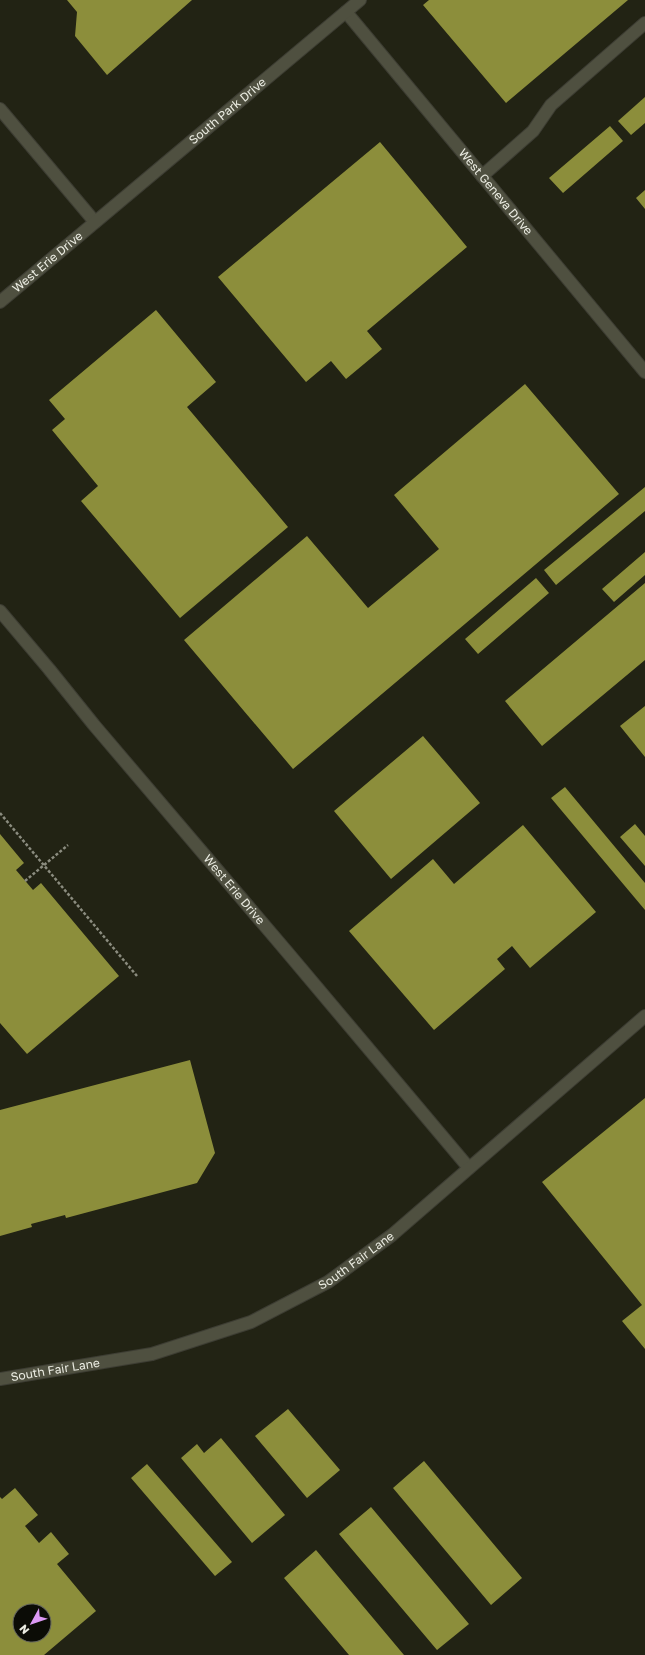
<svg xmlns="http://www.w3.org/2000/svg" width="645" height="1655" viewBox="0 0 645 1655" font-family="'Golos Text',sans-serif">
<rect width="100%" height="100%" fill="#222314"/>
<path fill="#8c8e3b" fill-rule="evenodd" d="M67 0H192L107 75 75 36 77 12Z
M429 0H628L506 103 423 5Z
M645 97V123L631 135 618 121Z
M610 126 623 141 563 193 549 178Z
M380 142 467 247 367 331 382 349 346 379 331 361 306 382 218 277Z
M645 190V209L636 198Z
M156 310 216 382 187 407 288 527 180 618 81 501 98 486 52 430 65 419 49 400Z
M525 384 619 494 293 769 184 640 307 536 368 608 439 549 394 495Z
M645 487V511L556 585 544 570Z
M645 552V575L614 602 602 589Z
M536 578 549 593 478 654 465 639Z
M645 583V660L542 746 505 701Z
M645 706V757L620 726Z
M423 736 480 803 391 879 334 811Z
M565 787 645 883V910L551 798Z
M635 824 645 836V866L620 837Z
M523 825 596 912 530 968 512 946 497 959 505 969 434 1030 349 931 433 859 454 884Z
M0 834 24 863 16 870 33 890 41 883 119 976 27 1054 0 1023Z
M190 1060 215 1153 197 1183 66 1218 65 1215 31 1224 32 1227 0 1236V1110Z
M645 1098V1349L622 1321 642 1305 542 1182Z
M288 1409 340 1470 307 1498 255 1436Z
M221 1438 285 1515 252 1543 181 1458 197 1444 204 1453Z
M424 1461 522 1578 491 1605 393 1488Z
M147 1464 232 1562 215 1576 131 1478Z
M15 1488 38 1515 25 1526 39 1543 51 1532 69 1554 57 1564 96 1611 44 1655H0V1497L2 1499ZM20 1611H44V1635H20Z
M371 1507 469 1624 437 1650 339 1534Z
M316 1550 404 1655H349L284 1578Z"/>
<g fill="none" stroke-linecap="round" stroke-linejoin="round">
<defs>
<path id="lane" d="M482 176 533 131 551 105 645 23"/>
<g id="street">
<path id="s1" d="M346 12 645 372"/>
<path d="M0 109 95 222"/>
<path id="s2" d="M0 302 360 0"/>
<path id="s3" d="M0 611 49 669 94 725 288 953 469 1168"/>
<path id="s4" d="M0 1379 152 1354 251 1322 328 1282 392 1235 645 1016"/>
</g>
</defs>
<use href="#lane" stroke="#3d3d33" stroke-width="14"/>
<use href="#street" stroke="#3d3d33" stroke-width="14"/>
<path stroke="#8b8c7f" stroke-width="2.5" stroke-dasharray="3 2" stroke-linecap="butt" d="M0 813 137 976
M25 881 68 845"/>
<use href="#lane" stroke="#4f5040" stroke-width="12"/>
<use href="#street" stroke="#4f5040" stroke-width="12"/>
</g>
<g text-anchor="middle" stroke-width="4" stroke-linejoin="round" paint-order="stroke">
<g font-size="12" fill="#ebece2" stroke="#0b0c06">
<text dy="4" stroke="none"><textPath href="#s2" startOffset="297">South Park Drive</textPath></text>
<text dy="4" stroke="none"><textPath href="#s1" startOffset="234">West Geneva Drive</textPath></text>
<text dy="4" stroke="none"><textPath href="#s2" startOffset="62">West Erie Drive</textPath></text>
<text dy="4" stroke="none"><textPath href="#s3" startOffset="364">West Erie Drive</textPath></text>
<text dy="4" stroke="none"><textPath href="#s4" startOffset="380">South Fair Lane</textPath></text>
<text dy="4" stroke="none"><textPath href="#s4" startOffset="56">South Fair Lane</textPath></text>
</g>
</g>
<g transform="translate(32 1623) rotate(230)"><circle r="19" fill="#0b0c06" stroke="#65665e"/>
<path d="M0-3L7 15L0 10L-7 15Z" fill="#dc99f4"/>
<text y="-6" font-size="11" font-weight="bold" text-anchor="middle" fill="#ebece2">N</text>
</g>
</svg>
